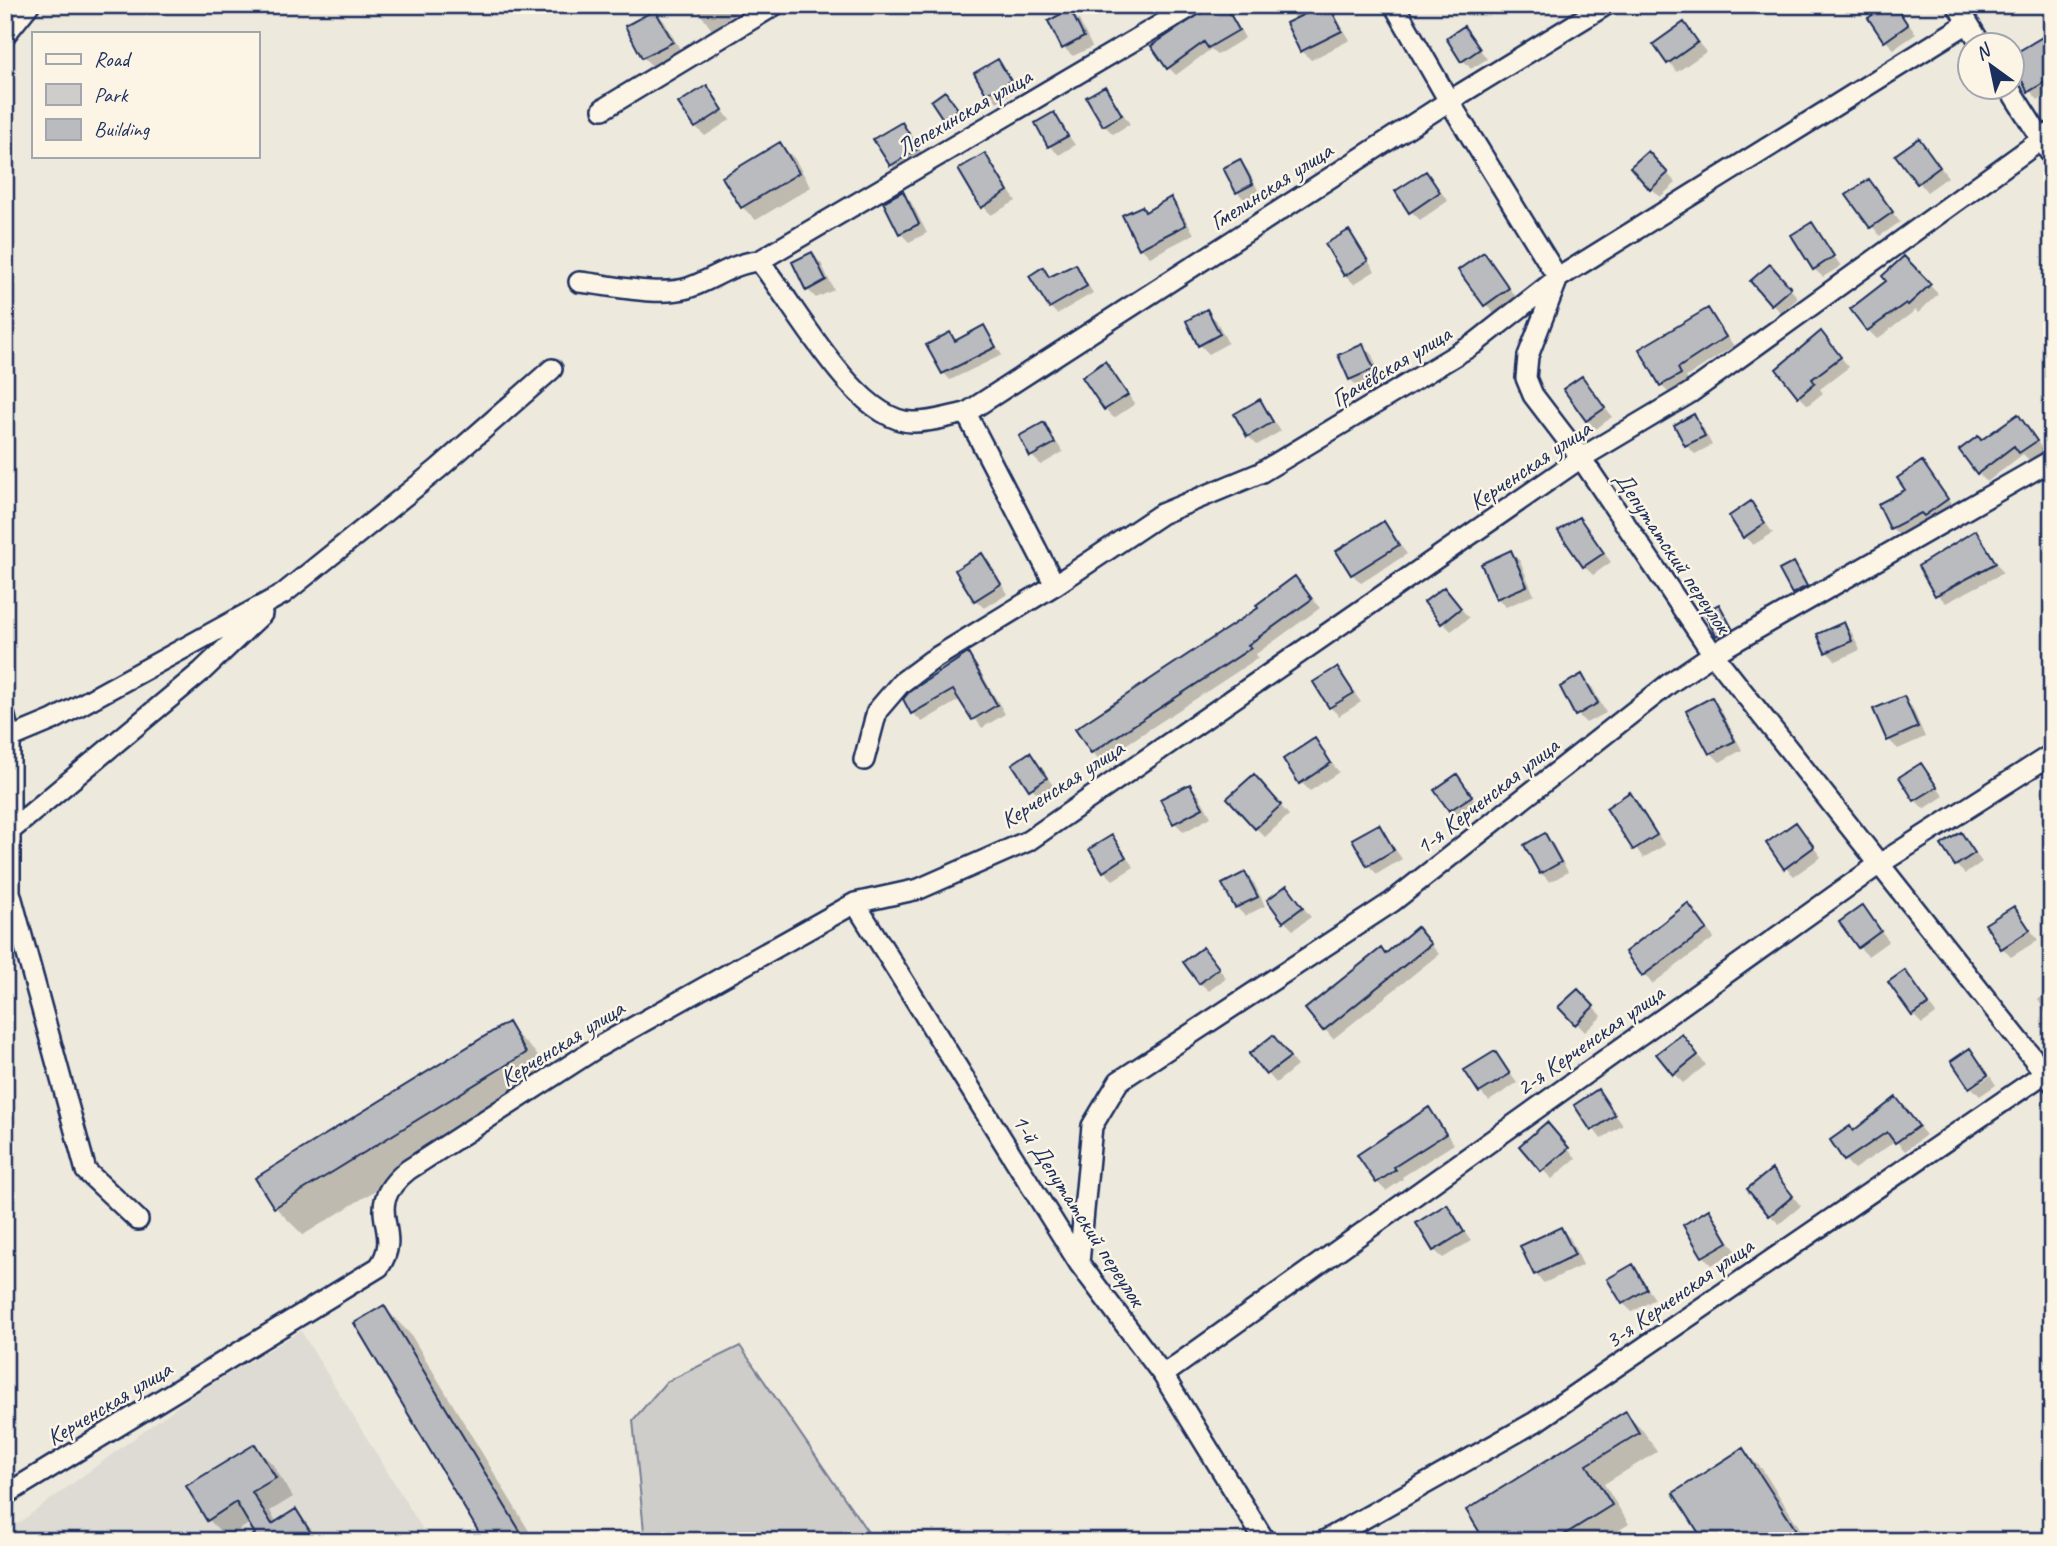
<svg xmlns="http://www.w3.org/2000/svg" width="2057" height="1546" viewBox="0 0 2057 1546" font-family="Caveat,sans-serif">
<rect width="100%" height="100%" fill="#eee9dd"/>
<filter id="ink" filterUnits="userSpaceOnUse"><feTurbulence type="fractalNoise" baseFrequency=".0143" numOctaves="2"/><feDisplacementMap in="SourceGraphic" scale="14" xChannelSelector="R" yChannelSelector="G"/><feConvolveMatrix kernelMatrix="1 2 1 2 8 2 1 2 1" color-interpolation-filters="sRGB"/></filter>
<g filter="url(#ink)">
<path fill="#dedbd4" d="M301 1331 430 1541H5V1533L193 1395Z"/>
<path fill="#cfcdca" stroke="#757e94" stroke-width="2" d="M740 1346 874 1541H645L633 1420 666 1382Z"/>
<path fill="#0003" d="M694 5H748L712 30Z
M897 5H913L903 11Z
M1210 5H1226L1245 38 1217 55 1211 49 1176 75 1169 68Z
M1286 5H1329L1350 40 1311 60 1302 51 1297 20Z
M1894 5 1916 34 1894 49 1885 40Z
M655 12 664 21 681 51 652 66 643 57 627 27Z
M1070 12 1079 20 1092 47 1073 56 1064 48Z
M1683 24 1706 52 1677 72 1655 44Z
M1464 28 1487 59 1471 69 1463 60Z
M2045 38 2052 44V92L2038 100 2030 91 2011 57Z
M998 61 1018 90 997 102 977 74Z
M706 87 730 120 705 136 696 127Z
M1105 88 1130 124 1113 134 1104 125Z
M949 97 960 114 948 122 933 102Z
M1054 114 1075 145 1059 155 1050 146Z
M901 124 926 158 900 174 891 165Z
M1919 140 1948 177 1927 192 1898 156Z
M780 144 794 158 811 187 756 220 742 207Z
M984 155 1016 201 991 215 983 206Z
M1239 161 1248 170 1260 194 1246 201 1237 192Z
M1657 162 1676 183 1660 197 1651 188Z
M1426 173 1448 201 1420 220 1411 211Z
M1869 182 1900 222 1880 236 1849 196Z
M902 193 911 202 927 233 909 242 900 233Z
M1170 199 1179 208 1194 234 1150 257 1141 248V208L1146 213Z
M1811 224 1841 266 1823 277 1814 269Z
M1348 232 1375 271 1354 284 1345 275Z
M812 254 821 263 834 290 816 298 807 289Z
M1483 254 1517 298 1494 314 1460 271Z
M1076 266 1093 293 1057 314 1050 307 1043 269 1051 279Z
M1913 267 1938 294 1918 313 1916 310 1877 339 1868 330Z
M1779 275 1798 298 1781 313 1752 281Z
M1708 310 1734 346 1686 377 1689 383 1670 394 1661 385Z
M1207 312 1216 320 1228 343 1209 354 1200 345Z
M984 327 1002 355 950 380 943 372 950 334 957 342Z
M1821 334 1849 367 1820 389 1823 393 1808 405 1799 396Z
M1363 346 1372 355 1381 378 1359 388 1350 379Z
M1105 364 1135 404 1114 418 1105 409Z
M1582 378 1612 417 1596 429 1587 420Z
M1260 402 1281 431 1257 445 1248 436Z
M2018 416 2044 451 2030 461 2023 454 1987 482 1978 473 1981 442Z
M1693 417 1702 426 1712 445 1695 454 1686 445Z
M1044 424 1063 452 1041 465 1032 456Z
M1922 464 1955 509 1901 537 1892 528Z
M1751 503 1773 533 1753 545 1744 536Z
M1578 519 1611 562 1593 575 1584 566Z
M1384 523 1407 554 1361 583 1352 574Z
M1976 532 2003 573 1946 603 1937 594Z
M1511 552 1520 561 1534 595 1506 607 1497 598Z
M982 555 1008 594 984 608 975 600Z
M1794 564 1809 591 1797 597 1793 593Z
M1295 578 1320 608 1256 654 1258 658 1101 761 1092 752Z
M1444 589 1469 618 1451 631 1443 623Z
M1719 606 1734 632 1722 639 1718 635Z
M1843 624 1852 633 1860 650 1836 661 1827 652 1819 635Z
M967 655 976 664 1005 714 982 728 961 699 922 722 913 713Z
M1337 669 1361 702 1339 716 1330 707Z
M1582 676 1591 685 1606 713 1586 723 1577 714Z
M2052 696V715L2043 704Z
M1903 698 1912 707 1925 737 1898 749 1889 740Z
M1711 699 1720 708 1742 750 1720 762 1711 753Z
M1314 741 1339 772 1310 791 1301 782Z
M1030 754 1055 788 1040 798 1015 765Z
M1921 765 1944 796 1924 809 1915 800Z
M1456 777 1479 806 1460 819 1437 790Z
M1190 786 1199 795 1211 817 1184 832 1175 823Z
M1263 786 1289 815 1265 837 1256 828Z
M1630 795 1665 845 1643 858 1609 808Z
M1796 824 1821 857 1794 876 1786 868Z
M1379 826 1402 859 1377 874 1368 865Z
M1961 834 1982 862 1965 874 1956 865Z
M1544 835 1553 844 1568 872 1550 882 1541 873Z
M1112 837 1134 867 1113 880 1104 871Z
M1245 874 1254 883 1265 906 1245 916 1236 907Z
M1287 887 1311 917 1293 930 1284 921Z
M1688 905 1714 938 1652 984 1627 952Z
M1863 908 1889 941 1868 956 1859 947Z
M2014 908 2038 940 2011 957 2002 948Z
M1425 938 1439 954 1333 1039 1308 1009 1386 956Z
M1212 958 1226 978 1209 991 1200 983Z
M1905 972 1936 1014 1922 1024 1913 1015Z
M1578 991 1602 1016 1585 1032 1561 1007Z
M2052 992V1026L2038 999Z
M507 1025 535 1052 553 1081 303 1235 275 1207Z
M1682 1036 1706 1065 1683 1083 1674 1074Z
M1273 1037 1297 1066 1276 1083 1251 1054Z
M1970 1050 1988 1073 1970 1086Z
M1495 1053 1517 1083 1489 1101 1480 1092Z
M1990 1076 1996 1085 1980 1096 1972 1088Z
M1597 1091 1623 1125 1601 1139 1576 1105Z
M1896 1099 1926 1135 1905 1151 1896 1141 1854 1169 1845 1160 1854 1132Z
M1429 1109 1454 1144 1402 1177 1403 1179 1386 1191 1377 1182Z
M1555 1134 1576 1158 1552 1179 1543 1170Z
M1780 1181 1801 1206 1779 1224 1770 1215Z
M1446 1207 1471 1241 1443 1258 1434 1250Z
M1709 1212 1736 1251 1712 1265 1703 1256Z
M1561 1229 1570 1238 1583 1265 1544 1283 1535 1274Z
M1632 1266 1655 1299 1632 1312 1623 1303Z
M384 1307 411 1335 535 1541H487Z
M1626 1413 1644 1432 1657 1452 1604 1484 1629 1524 1602 1541H1487Z
M255 1446 273 1465 293 1497 270 1511 277 1523 296 1512 321 1541H247L257 1534 250 1523 227 1538 209 1520Z
M1743 1450 1762 1469 1808 1541H1706Z"/>
<path fill="#babbbe" stroke="#1b2f5e" stroke-width="2" d="M1213 5H1225L1239 30 1208 48 1204 42 1167 69 1151 46Z
M1323 5H1329L1342 31 1300 52 1286 23Z
M1887 5H1895L1908 25 1884 42 1868 18Z
M1070 9 1084 37 1062 49 1048 21Z
M655 10 673 42 642 58 625 26Z
M1684 22 1698 42 1667 64 1653 44Z
M1464 26 1480 49 1461 62 1446 38Z
M2046 35 2052 46V78L2028 92 2012 63V55Z
M998 59 1011 81 986 94 974 73Z
M707 85 723 110 695 128 678 103Z
M1105 86 1122 115 1103 126 1086 97Z
M945 91 958 109 943 119 931 101Z
M1054 112 1068 136 1048 147 1035 123Z
M902 122 918 149 890 166 873 139Z
M1919 138 1940 167 1917 184 1895 155Z
M780 142 799 173 741 208 722 177Z
M1648 151 1668 173 1650 190 1630 167Z
M985 153 1008 191 981 208 958 169Z
M1240 159 1253 184 1236 193 1223 168Z
M1426 171 1440 192 1409 213 1395 191Z
M1869 179 1893 212 1870 228 1846 195Z
M903 191 919 224 899 234 883 202Z
M1171 197 1186 225 1139 249 1122 215 1142 206 1145 212Z
M1812 222 1834 256 1813 270 1791 235Z
M1349 230 1368 261 1344 276 1325 244Z
M812 252 826 280 806 291 792 262Z
M1484 252 1509 288 1484 306 1458 270Z
M1904 256 1931 284 1908 305 1906 303 1867 331 1850 309 1886 281 1882 276Z
M1076 264 1087 286 1049 308 1029 276 1043 267 1049 277Z
M1770 264 1791 288 1771 305 1750 281Z
M1708 308 1726 337 1678 368 1681 374 1660 386 1639 349Z
M1207 309 1220 334 1198 346 1186 321Z
M984 325 996 347 942 374 926 345 950 332 955 341Z
M1821 331 1841 357 1812 379 1815 383 1798 397 1776 369Z
M1363 344 1374 369 1349 380 1338 355Z
M1105 361 1128 395 1104 410 1082 377Z
M1582 376 1605 408 1586 421 1563 389Z
M1260 399 1273 422 1247 437 1234 414Z
M1694 414 1705 436 1685 446 1674 425Z
M2018 414 2037 441 2019 453 2014 446 1977 474 1959 450 1978 436 1981 440Z
M1044 422 1055 443 1030 457 1019 436Z
M1922 461 1948 499 1924 516 1921 513 1890 529 1878 504 1905 490 1897 478Z
M1751 501 1765 523 1743 538 1729 516Z
M1579 517 1604 553 1583 567 1558 531Z
M1384 521 1399 545 1351 575 1336 551Z
M1976 530 1996 563 1935 596 1918 566Z
M1511 550 1527 586 1496 599 1481 564Z
M982 553 1001 584 974 601 955 570Z
M1794 562 1807 586 1792 594 1779 570Z
M1295 576 1312 599 1248 645 1251 648 1091 753 1075 729 1258 608 1256 605Z
M1444 587 1461 608 1441 624 1424 602Z
M1719 604 1732 628 1716 636 1704 612Z
M1844 622 1852 641 1825 653 1817 634Z
M968 653 997 705 972 720 953 690 911 714 903 699 909 692Z
M1337 667 1354 693 1329 708 1313 682Z
M1582 674 1598 703 1575 716 1560 687Z
M1904 696 1918 727 1887 741 1873 709Z
M1712 697 1735 741 1709 754 1686 711Z
M1315 738 1331 763 1299 784 1283 759Z
M1030 752 1047 778 1029 790 1012 764Z
M1921 763 1937 787 1914 801 1899 777Z
M1254 774 1281 805 1255 829 1227 798Z
M1457 774 1472 796 1449 811 1434 790Z
M1190 784 1203 808 1173 824 1160 799Z
M1630 792 1657 835 1633 850 1606 808Z
M1796 822 1814 847 1784 869 1766 843Z
M1379 824 1394 850 1367 866 1352 839Z
M1961 832 1975 853 1955 866 1941 845Z
M1545 833 1561 862 1540 874 1524 845Z
M1112 835 1126 857 1103 872 1089 849Z
M1245 872 1258 897 1235 908 1222 884Z
M1287 885 1303 907 1283 922 1267 900Z
M1688 903 1707 929 1642 976 1625 952Z
M1863 905 1881 931 1858 948 1839 922Z
M2014 906 2030 930 2001 949 1985 924Z
M1417 927 1431 944 1323 1031 1305 1009 1381 948 1385 954Z
M1203 947 1219 968 1199 984 1183 962Z
M1905 970 1929 1004 1912 1016 1888 982Z
M1578 989 1594 1006 1575 1025 1558 1007Z
M508 1022 526 1053 274 1208 255 1178Z
M1682 1034 1698 1055 1673 1075 1656 1054Z
M1273 1035 1290 1057 1266 1075 1249 1054Z
M1970 1048 1988 1075 1969 1088 1951 1061Z
M1495 1051 1510 1074 1479 1093 1464 1070Z
M1598 1089 1615 1115 1591 1131 1574 1105Z
M1896 1097 1919 1126 1895 1143 1887 1132 1844 1161 1830 1140 1850 1126 1853 1131Z
M1429 1107 1446 1134 1394 1167 1396 1170 1376 1183 1357 1155Z
M1547 1122 1569 1148 1541 1172 1519 1146Z
M1772 1169 1793 1196 1769 1216 1747 1189Z
M1447 1204 1464 1232 1433 1251 1416 1223Z
M1709 1209 1728 1242 1702 1257 1683 1225Z
M1561 1227 1575 1255 1534 1275 1520 1246Z
M1633 1264 1647 1289 1622 1304 1607 1279Z
M384 1305 526 1541H484L354 1323Z
M1626 1411 1639 1433 1587 1465 1612 1505 1554 1541H1485L1466 1510Z
M255 1444 276 1478 252 1492 272 1524 296 1509 316 1541H243L255 1534 236 1502 207 1521 186 1486Z
M1743 1448 1803 1541H1704L1673 1493Z"/>
<g fill="none" stroke-linecap="round" stroke-linejoin="round">
<defs>
<path id="minor" d="M1394 5 1449 101 1558 278 1528 356 1526 378 1533 395 1581 458 1713 654 2052 1082
M1957 5 1982 46
M5 35 29 5
M2009 88 2052 156
M603 109 775 5
M759 261 1194 5
M579 282C611 285 658 297 688 288 713 280 732 263 759 261 795 304 854 420 912 422 930 423 949 416 966 413L1055 585
M966 413 1449 101 1606 5
M5 717 10 738V892L5 901
M5 740 53 720 283 594 438 469 552 369
M864 760 877 711 901 683 932 660 1055 585 1161 514 1260 473 1474 344 1558 278 1968 23
M5 831H10L202 671 262 614
M10 892 86 1171 138 1220
M855 903 1079 1263 1163 1375 1265 1541
M1079 1263 1092 1126 1119 1081 1392 902 1670 683 1713 654 2052 460
M1163 1375 1878 865 2052 754
M5 1495 379 1267C406 1229 358 1210 408 1170L598 1047 855 903 919 889 1028 841 1581 458 1690 393 2052 132
M1324 1541 1535 1422 2052 1068"/>
</defs>
<use href="#minor" stroke="#1b2f5e" stroke-width="24"/>
<use href="#minor" stroke="#fcf5e5" stroke-width="19"/>
</g>
</g>
<g text-anchor="middle" stroke-width="5" stroke-linejoin="round" paint-order="stroke">
<g font-size="24" fill="#1b2f5e" stroke="#fcf5e5">
<text transform="translate(964 112) rotate(-30)" y="8">Лепехинская улица</text>
<text transform="translate(1271 186) rotate(-33)" y="8">Гмелинская улица</text>
<text transform="translate(1391 366) rotate(-31)" y="8">Грачёвская улица</text>
<text transform="translate(1530 465) rotate(-34)" y="8">Керченская улица</text>
<text transform="translate(1673 552) rotate(56)" y="8">Депутатский переулок</text>
<text transform="translate(1062 784) rotate(-33)" y="8">Керченская улица</text>
<text transform="translate(1487 796) rotate(-38)" y="8">1-я Керченская улица</text>
<text transform="translate(1590 1040) rotate(-35)" y="8">2-я Керченская улица</text>
<text transform="translate(562 1043) rotate(-32)" y="8">Керченская улица</text>
<text transform="translate(1079 1210) rotate(57)" y="8">1-й Депутатский переулок</text>
<text transform="translate(1679 1293) rotate(-35)" y="8">3-я Керченская улица</text>
<text transform="translate(109 1403) rotate(-31)" y="8">Керченская улица</text>
</g>
</g>
<rect width="2057" height="1546" fill="none" stroke="#fcf5e5" stroke-width="28"/>
<rect x="14" y="14" width="2029" height="1518" fill="none" stroke="#1b2f5e" stroke-width="2.5" filter="url(#ink)"/>
<rect x="32" y="32" width="228" height="126" fill="#fcf5e5" stroke="#a2a6af" stroke-width="2"/>
<rect x="46" y="54" width="35" height="10" fill="#fcf5e5" stroke="#a2a6af" stroke-width="2"/>
<text x="94" y="66" font-size="21" fill="#1b2f5e">Road</text>
<rect x="46" y="84" width="35" height="21" fill="#cfcdca" stroke="#a2a6af" stroke-width="2"/>
<text x="94" y="102" font-size="21" fill="#1b2f5e">Park</text>
<rect x="46" y="119" width="35" height="21" fill="#babbbe" stroke="#a2a6af" stroke-width="2"/>
<text x="94" y="136" font-size="21" fill="#1b2f5e">Building</text>
<g transform="translate(1991 66) rotate(327)"><circle r="33" fill="#fcf5e5" stroke="#a2a6af" stroke-width="2"/>
<path d="M0-5L12 26L0 18L-12 26Z" fill="#1b2f5e"/>
<text y="-10" font-size="19" font-weight="bold" text-anchor="middle" fill="#1b2f5e">N</text>
</g>
</svg>
